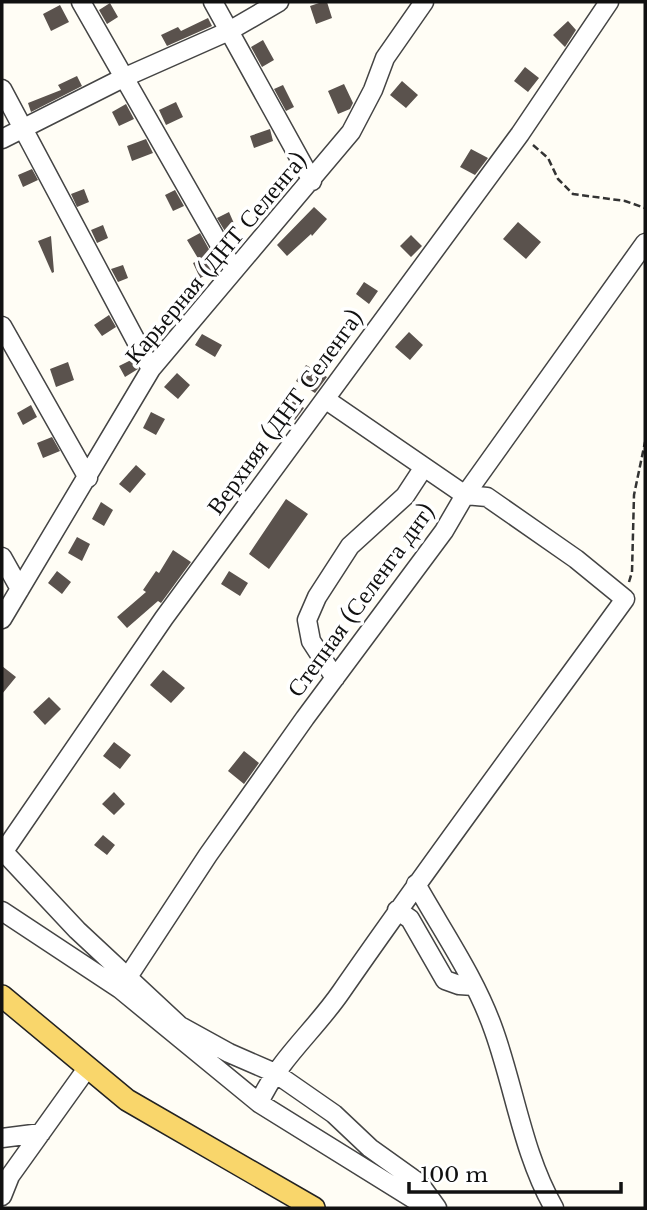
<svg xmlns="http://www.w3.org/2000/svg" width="647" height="1210" viewBox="0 0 647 1210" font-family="'Libre Baskerville',serif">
<rect width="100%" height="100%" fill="#fffdf5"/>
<path fill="#5a524d" d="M322 2H327L332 18 316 24 310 6Z
M110 3 118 17 107 24 99 10Z
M60 5 69 22 51 31 43 14Z
M208 18 212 26 167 46 161 35 178 27 181 31Z
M568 21 576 30 565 47 553 35Z
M263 40 274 60 262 67 251 47Z
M525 67 539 78 528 92 514 81Z
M77 76 82 86 31 112 28 103 61 90 58 85Z
M402 81 418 95 406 108 390 95Z
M344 84 353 103 350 109 338 114 328 91Z
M283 85 294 107 286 111 274 89Z
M176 102 183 117 166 125 159 110Z
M126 104 134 119 119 126 112 112Z
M270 129 273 141 254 148 250 136Z
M146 139 153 153 132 161 127 146Z
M471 149 488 158 475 175 460 167Z
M32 169 38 180 23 187 18 175Z
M292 169 297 178 284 185 279 174Z
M84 189 89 202 77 207 71 194Z
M175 190 184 206 173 211 165 195Z
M314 207 327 219 312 236 311 234 287 256 277 245Z
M229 212 236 228 226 233 217 218Z
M518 222 541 242 526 259 503 239Z
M103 225 108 238 97 243 91 230Z
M200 233 220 269 200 278 193 263 199 260 187 240Z
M411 235 422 246 411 257 400 246Z
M51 236 54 272 52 273 38 241Z
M123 265 128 278 118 282 111 269Z
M364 282 378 291 369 304 356 294Z
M193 295 195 299 182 315 176 303Z
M109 315 116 327 102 336 94 325Z
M409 332 423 345 410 360 395 347Z
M202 334 222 345 215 357 195 345Z
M133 359 138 369 125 377 119 366Z
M68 362 74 380 56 387 50 369Z
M306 365 327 377 315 393 296 381Z
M177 373 190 385 178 399 164 387Z
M294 400 304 408 295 420 285 411Z
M31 405 37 417 23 425 17 413Z
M151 412 165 419 156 435 143 428Z
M52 437 60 451 43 458 37 443Z
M136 465 146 474 130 493 119 484Z
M286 499 308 514 269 569 249 554Z
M101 502 113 510 104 526 92 519Z
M77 537 90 544 82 561 68 553Z
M173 550 191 562 161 603 158 601 127 628 117 617 146 592 143 590 156 571 159 573Z
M57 571 71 582 62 594 48 583Z
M229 571 248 583 240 596 221 584Z
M2 666 16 677 2 694Z
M163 670 185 688 171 703 150 685Z
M49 697 61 709 45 725 33 712Z
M114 742 131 755 120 769 103 756Z
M244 751 259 763 244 784 228 771Z
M114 792 125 804 114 815 102 804Z
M103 835 115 845 107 855 94 845Z"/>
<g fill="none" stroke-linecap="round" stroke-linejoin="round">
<defs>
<path id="minor" d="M81 2 234 270
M213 2 312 181
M2 89 151 369
M2 139 123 78 229 31 279 2
M2 326 88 478
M2 557 20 589
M2 619 151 369 351 132 373 90 385 58 424 2
M335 678 311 641 307 620 317 597 350 546 405 496 424 467
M2 850 77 930 180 1026 229 1053 275 1073 334 1114 370 1148 419 1183 437 1208
M2 854 164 618 520 134 609 2
M416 884C443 932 476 979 494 1031 515 1090 523 1154 554 1208
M397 910 410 919 445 980 459 985 474 986
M2 911 120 989 259 1103 428 1208
M120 989 208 855 305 718 444 531 465 495 645 243
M259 1103C278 1060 315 1030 341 992 433 859 530 730 625 599L576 559 487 497 465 495 325 399
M2 1138 41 1133
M2 1196 10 1176 88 1067"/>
<path id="major" d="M2 996 127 1100 314 1208"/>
</defs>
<use href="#minor" stroke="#444" stroke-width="21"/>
<use href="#major" stroke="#222" stroke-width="24"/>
<path stroke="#333" stroke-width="2.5" stroke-dasharray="7 3.5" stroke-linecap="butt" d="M533 145 548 158 558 179 573 194 625 201 645 208
M629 582 632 572 634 495 645 442"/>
<use href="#minor" stroke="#fff" stroke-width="18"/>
<use href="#major" stroke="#f9d66b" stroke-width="21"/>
</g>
<g text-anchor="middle" stroke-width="7" stroke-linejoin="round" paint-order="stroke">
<g font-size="24" fill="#111" stroke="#fff">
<text transform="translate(216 258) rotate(-50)" y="8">Карьерная (ДНТ Селенга)</text>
<text transform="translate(285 412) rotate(-54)" y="8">Верхняя (ДНТ Селенга)</text>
<text transform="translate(361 600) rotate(-54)" y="8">Степная (Селенга днт)</text>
</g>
</g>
<rect width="647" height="1210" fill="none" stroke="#111111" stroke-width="7"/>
<path d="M409 1182v10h212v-10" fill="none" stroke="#111111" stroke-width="3.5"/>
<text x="420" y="1182" font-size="21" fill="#111111" stroke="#ffffff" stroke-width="5" paint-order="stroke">100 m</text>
</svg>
